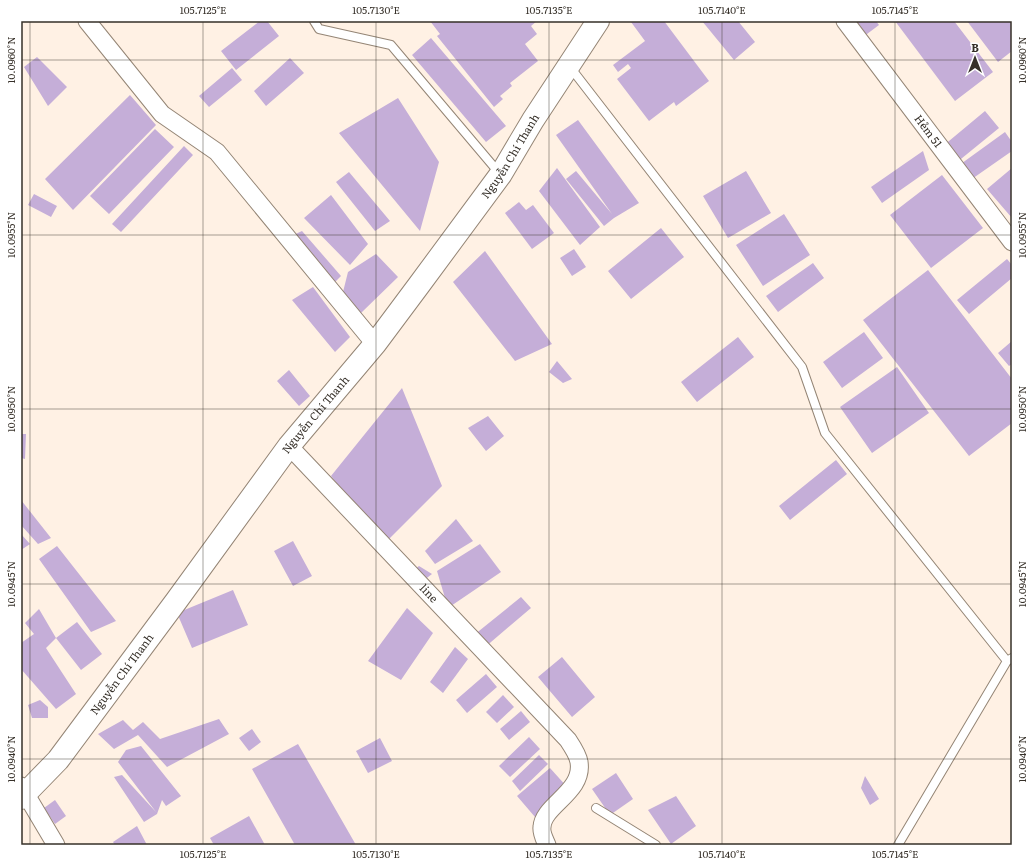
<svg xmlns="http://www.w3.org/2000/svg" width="1033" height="866" viewBox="0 0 1033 866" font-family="Literata,serif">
<rect width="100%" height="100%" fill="#fff1e4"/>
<path fill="#c5aed8" d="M260 21H267L279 36 236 70 221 51Z
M430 21H537L531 26 537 34 525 44 538 61 510 83 512 86 500 96 503 99 494 107 437 36 440 34Z
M632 21H664L709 81 676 106 674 102 649 121 617 79 631 68 628 64 618 72 613 65 645 41 631 22Z
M702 21H738L755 42 734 60Z
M851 21H876L879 25 863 37Z
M895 21H954L993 72 955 101Z
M967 21H1012V51L998 62Z
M431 38 506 126 486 142 412 55Z
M37 57 67 87 48 106 24 67Z
M290 58 304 73 266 106 254 91Z
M232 68 242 80 209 107 199 96Z
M130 95 156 125 73 210 45 179Z
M398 98 439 162 420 231 339 133Z
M985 111 999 128 956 163 943 146Z
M578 120 639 203 614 218 604 226 566 179 576 171 612 214 556 135Z
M155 129 174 147 109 214 90 196Z
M1005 132 1012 142V151L969 181 958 166Z
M184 146 193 155 121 232 112 224Z
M923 151 929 170 882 203 871 187Z
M557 168 600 227 580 245 539 191Z
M1012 168V218L987 189Z
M746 171 771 213 728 238 703 196Z
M349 172 390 221 375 231 336 182Z
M942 175 983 228 931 268 890 215Z
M34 194 57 206 51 217 28 205Z
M331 195 368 244 350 265 304 218Z
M519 202 526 210 533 205 554 233 532 249 505 213Z
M784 214 810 255 763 286 736 245Z
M661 228 684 257 631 299 608 271Z
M302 231 341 276 329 288 287 238Z
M574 249 586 267 572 276 560 258Z
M485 251 552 344 515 361 453 282Z
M376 254 398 277 361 313 343 292 348 272Z
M1007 259 1012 265V278L969 314 957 300Z
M813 263 824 278 778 312 766 296Z
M928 270 1012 379V423L969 456 863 320Z
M313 287 350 337 335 352 292 300Z
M864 332 883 358 842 388 823 362Z
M738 337 754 357 697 402 681 382Z
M1012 341V364L1009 366 998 353Z
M557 361 572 379 563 383 549 372Z
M897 367 929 413 872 453 840 407Z
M289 370 310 396 299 406 277 381Z
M402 388 442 486 384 544 331 476Z
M488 416 504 436 486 451 468 428Z
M21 434H26L25 459 21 458Z
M836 460 847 474 790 520 779 506Z
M21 500 51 538 38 544 21 525Z
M456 519 473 541 435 564 425 551Z
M21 534 30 544 21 550Z
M293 541 312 576 293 586 274 551Z
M480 544 501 572 448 608 437 571Z
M57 546 116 621 91 632 39 559Z
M419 566 432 574 419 584 410 573Z
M233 590 248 625 192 648 177 613Z
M521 597 531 608 484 648 474 635Z
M407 608 433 633 401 680 368 661Z
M39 609 56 638 46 648 76 694 56 709 21 669V643L34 634 25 623Z
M77 622 102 654 81 670 56 638Z
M455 647 468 659 443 693 430 682Z
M562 657 595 697 572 717 538 677Z
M486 674 497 687 467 713 456 700Z
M503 695 514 707 497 723 486 712Z
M40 700 48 707V718H32L28 705Z
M521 711 530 722 509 740 500 729Z
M219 719 229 734 167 767 138 735 114 749 98 734 123 720 133 730 143 722 160 739Z
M252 729 261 742 249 751 239 738Z
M529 737 540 749 510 777 499 766Z
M380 738 392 761 368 773 356 751Z
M298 744 356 845H295L252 769Z
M141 746 181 796 166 806 162 800 157 814 144 822 114 777 122 775 156 812 118 762 126 750Z
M539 755 548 764 520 791 512 781Z
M550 768 568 788 535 817 517 796Z
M616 773 633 799 610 815 592 789Z
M865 776 879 799 870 805 861 788Z
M676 796 696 826 671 844 648 810Z
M55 800 66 816 55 824 44 808Z
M249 816 265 845H214L210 838Z
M137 826 147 845H115L113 842Z"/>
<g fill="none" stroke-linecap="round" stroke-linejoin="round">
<defs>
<path id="service" d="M314 21 319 29 391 45 500 174
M570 67 802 367 825 433 1007 661
M596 808 656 845
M898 845 1007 661 1012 658"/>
<g id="minor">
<path d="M87 21 162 114 217 152 375 344"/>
<path id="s1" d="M845 21 1012 242"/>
<path id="s2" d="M289 446 568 740C572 746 578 755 579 762 584 792 543 805 542 827 541 833 545 840 547 845"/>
<path d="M21 786 56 845"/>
</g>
<g id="secondary">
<path id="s3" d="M21 798 58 760 177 600 289 446 375 344 419 285 501 174 533 120 598 21"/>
</g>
</defs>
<use href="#service" stroke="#948575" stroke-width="10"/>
<use href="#minor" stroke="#948575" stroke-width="19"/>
<use href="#secondary" stroke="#948575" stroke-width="24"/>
<use href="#service" stroke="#fff" stroke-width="8"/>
<use href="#minor" stroke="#fff" stroke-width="17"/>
<use href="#secondary" stroke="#fff" stroke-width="22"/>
</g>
<path fill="none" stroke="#363029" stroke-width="1" stroke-opacity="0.45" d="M30 21V845M203 21V845M376 21V845M549 21V845M722 21V845M895 21V845M21 60H1012M21 235H1012M21 409H1012M21 584H1012M21 759H1012"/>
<g text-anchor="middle" stroke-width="3" stroke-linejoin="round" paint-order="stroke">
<g font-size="11" fill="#363029" stroke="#fff">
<text dy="4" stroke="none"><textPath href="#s1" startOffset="138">Hẻm 51</textPath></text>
<text dy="4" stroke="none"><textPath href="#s3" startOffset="808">Nguyễn Chí Thanh</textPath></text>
<text dy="4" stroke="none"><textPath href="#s3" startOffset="484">Nguyễn Chí Thanh</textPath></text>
<text dy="4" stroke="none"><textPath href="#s2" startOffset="203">line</textPath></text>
<text dy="4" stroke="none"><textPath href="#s3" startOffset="160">Nguyễn Chí Thanh</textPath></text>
</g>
</g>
<rect width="1033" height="866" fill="none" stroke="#ffffff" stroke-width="44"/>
<g transform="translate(975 58)" stroke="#ffffff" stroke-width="3" paint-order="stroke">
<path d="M0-3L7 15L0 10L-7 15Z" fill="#363029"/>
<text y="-6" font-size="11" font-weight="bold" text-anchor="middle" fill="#363029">B</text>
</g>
<rect x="22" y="22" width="989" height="822" fill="none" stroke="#363029" stroke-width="1.5"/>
<g font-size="10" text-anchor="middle" fill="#363029">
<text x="203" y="14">105.7125°E</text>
<text x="376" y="14">105.7130°E</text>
<text x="549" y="14">105.7135°E</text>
<text x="722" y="14">105.7140°E</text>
<text x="895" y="14">105.7145°E</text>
<text transform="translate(11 60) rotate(-90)" y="4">10.0960°N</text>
<text transform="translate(1022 60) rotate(-90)" y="4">10.0960°N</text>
<text transform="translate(11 235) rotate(-90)" y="4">10.0955°N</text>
<text transform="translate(1022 235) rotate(-90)" y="4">10.0955°N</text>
<text transform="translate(11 409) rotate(-90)" y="4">10.0950°N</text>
<text transform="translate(1022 409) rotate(-90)" y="4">10.0950°N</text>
<text transform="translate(11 584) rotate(-90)" y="4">10.0945°N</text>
<text transform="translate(1022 584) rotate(-90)" y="4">10.0945°N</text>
<text transform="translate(11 759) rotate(-90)" y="4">10.0940°N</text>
<text transform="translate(1022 759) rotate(-90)" y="4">10.0940°N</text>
<text x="203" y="858">105.7125°E</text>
<text x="376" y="858">105.7130°E</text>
<text x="549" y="858">105.7135°E</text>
<text x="722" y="858">105.7140°E</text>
<text x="895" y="858">105.7145°E</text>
</g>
</svg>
